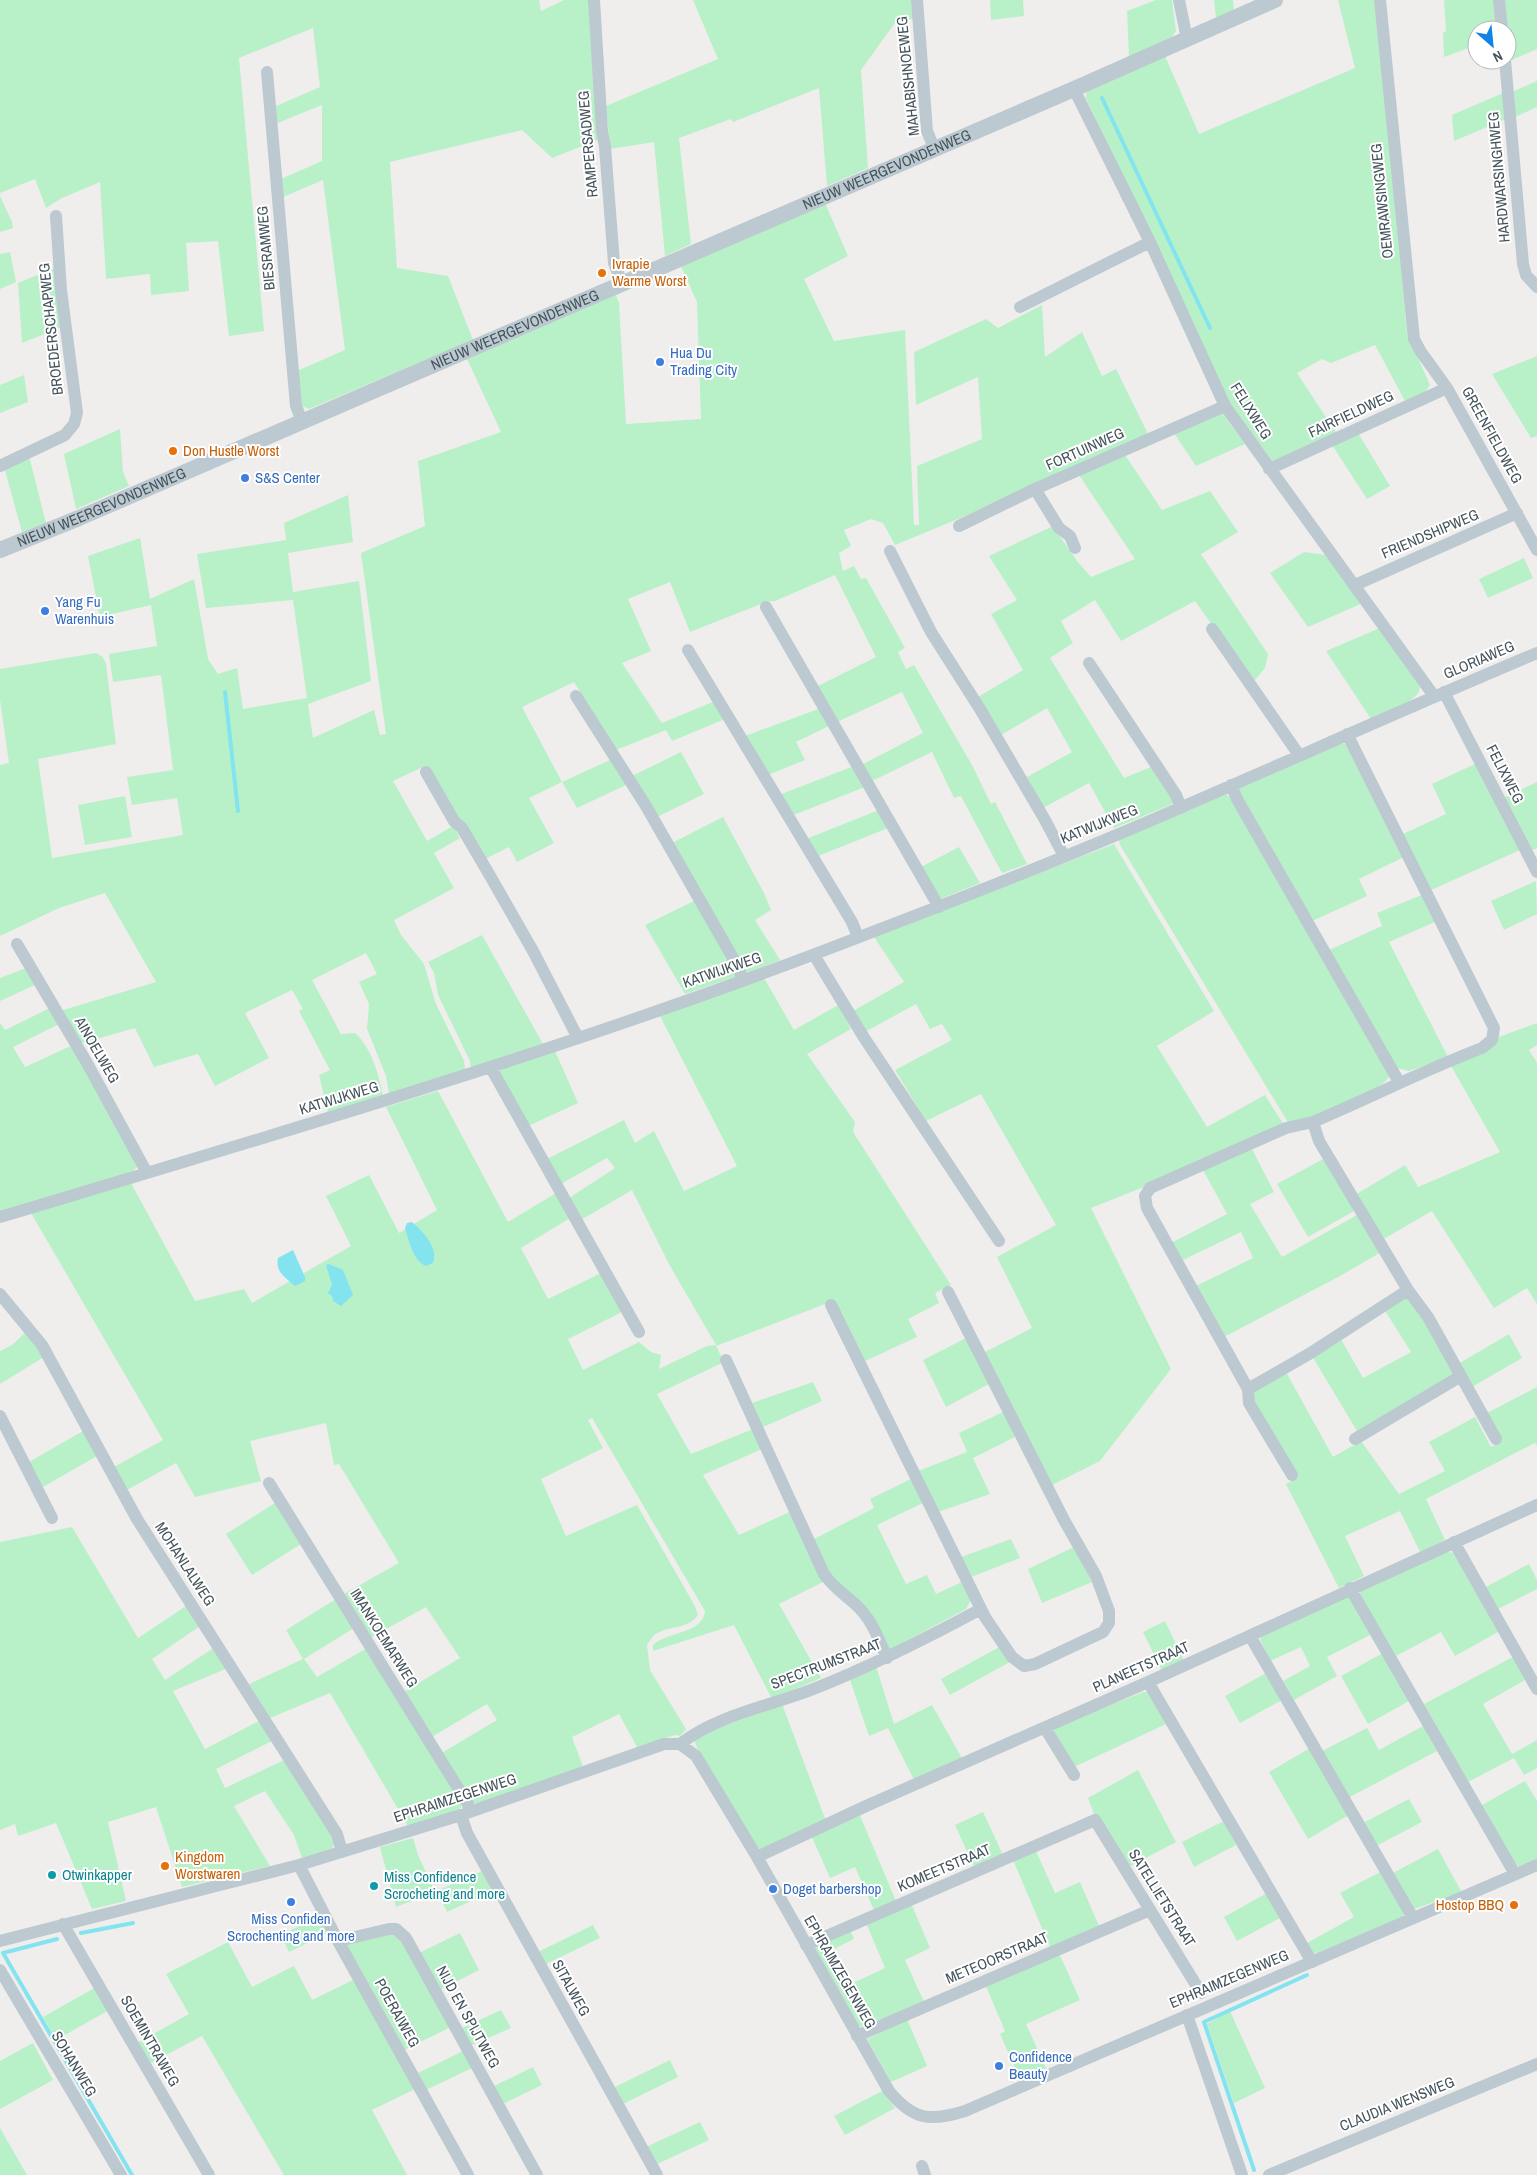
<svg xmlns="http://www.w3.org/2000/svg" width="1537" height="2175" viewBox="0 0 1537 2175" font-family="'Archivo Narrow',sans-serif">
<rect width="100%" height="100%" fill="#f0eded"/>
<path fill="#b8f1c8" d="M0 0H539L541 11 564 0H591L600 139 552 158 522 130 390 162 397 268 448 276 473 340 309 409 302 406 297 371 345 350 323 180 283 197 281 179 322 161V105L275 124 274 107 320 87 313 28 239 58 264 331 229 336 218 241 186 243 189 291 151 295 150 274 106 279 100 182 62 198 46 208 35 179 0 193Z
M693 0H911L913 19 897 20 861 70 868 168 827 186 819 88 733 122 731 119 679 138 691 244 665 256 654 142 610 149 606 106 718 59Z
M990 0H1023L1024 16 991 20Z
M1156 0H1172L1176 31 1172 37 1129 57 1127 11Z
M1214 0H1233L1234 10 1216 18Z
M1338 0H1377L1407 333 1430 385 1425 392 1405 401 1375 345 1331 363 1322 359 1297 373 1337 434 1272 461 1232 409 1086 98V93L1091 88 1165 56 1199 134 1355 68Z
M1444 0H1495L1498 30H1477V45L1444 57 1443 33 1446 31Z
M1504 0H1537V49L1512 60 1509 59Z
M1537 81V107L1515 117 1514 91Z
M1503 93 1506 119 1454 141 1452 115Z
M0 196 12 222 13 228 0 232Z
M825 203 848 256 804 279 834 341 905 330 914 525H919L917 466 982 439 978 377 916 405 914 352 986 319 998 328 1042 305 1045 357 1082 332 1102 376 1116 369 1149 436 999 502 895 545 883 523 871 519 844 530 851 546 839 553 843 571 854 566 861 579 866 578 905 648 898 652 906 669 914 665 972 765 991 804 995 802 1027 864 1002 873 961 796 954 798 932 752 872 781 863 764 923 733 902 692 837 722 816 687 876 657 835 575 775 601 766 602 690 632 670 582 628 599 651 651 622 663 662 723 715 701 725 719 672 741 666 730 616 750 574 682 522 707 562 782 610 760 626 785 577 808 562 782 529 798 554 843 517 862 509 847 481 861 453 819 425 766 393 781 427 841 453 826 460 838 434 853 454 888 394 920 401 935 424 964 436 1004 464 1061 465 1070 389 1094 386 1076 367 1029 369 1004 359 982 377 974 366 953 312 980 341 1034 355 1033C371 1047 379 1074 383 1096L328 1113 319 1075 330 1070 299 1011 303 1009 292 990 245 1013 269 1058 215 1086 198 1054 154 1067 135 1028 79 1044 60 1011 156 982 105 893 59 908 0 936V765L9 763 0 700V669L96 653 103 657 106 664 116 744 38 759 52 858 183 835 177 798 132 805 127 777 173 770 161 675 113 682 109 654 157 646 151 605 100 617 88 556 140 538 150 599 194 579 208 659 218 674 237 668 243 709 307 698 293 600 206 608 197 554 286 540 284 523 348 495 353 542 288 553 293 592 359 581 371 681 308 704 313 738 374 710 380 735 386 734 361 553 425 526 418 461 501 432 467 359 615 293 619 303 626 424 701 419 697 302 681 266Z
M10 252 16 282 0 289V254Z
M57 267 62 327 22 343 18 283Z
M1537 356V436L1531 438 1492 374Z
M24 375 28 402 0 413V385Z
M1222 413 1245 444 1196 466 1174 433Z
M120 429 123 472 129 486 76 509 64 454Z
M1358 433 1390 486 1367 499 1332 445Z
M1125 455 1162 510 1210 491 1238 532 1201 554 1268 654 1265 668 1253 682 1195 601 1121 641 1095 600 1061 621 1073 643 1050 658 1124 778 1151 767 1175 803 1114 828 1089 783 1043 808 1027 777 1072 752 1047 708 1001 735 978 697 1023 670 991 614 1017 600 989 556 1053 526 1077 561 1091 577 1135 559 1079 475Z
M29 456 46 523 22 532 4 467Z
M1304 552 1327 555 1363 603 1308 627 1270 573Z
M1524 558 1533 578 1488 598 1479 579Z
M1380 628 1420 687C1420 702 1384 713 1371 719L1326 651Z
M821 708 831 725 796 742 805 760 768 775 745 736Z
M1341 744H1345L1404 857 1359 879 1367 896 1310 922 1241 799 1239 788Z
M681 752 704 794 657 817 632 776Z
M1477 763 1520 850 1429 891 1401 835 1446 814 1432 784Z
M854 766 865 787 791 816 779 795Z
M1537 782V848L1531 851 1503 798Z
M1226 794 1232 799 1388 1071 1389 1077C1379 1093 1309 1120 1289 1124L1120 845 1119 840Z
M125 796 132 837 85 845 78 805Z
M879 810 888 828 816 857 806 839Z
M723 817 764 893 771 910 755 920 780 960 750 972H746L672 843Z
M1114 844 1214 1011 1157 1046 1207 1127 1265 1095 1284 1125 1179 1173 1091 1208 1171 1369 1100 1461 1050 1486 983 1353 1032 1328 997 1257 1056 1225 981 1094 926 1121 895 1070 952 1040 942 1024 930 1029 916 1004 865 1032 853 1011 904 982 874 937Z
M959 847 980 883 940 899 921 867Z
M1536 881 1537 914 1504 930 1491 901Z
M1424 894 1437 921 1389 942 1448 1057 1409 1071 1397 1068 1327 951 1382 926 1377 913Z
M696 900 732 960 735 977 685 994 645 925Z
M482 935 543 1044 471 1069 470 1061 438 995 434 973 428 962Z
M26 968 35 985 0 1001V978Z
M764 978 794 1030 838 1005 851 1029 807 1054 855 1122 853 1132 951 1285 935 1293 939 1303 908 1319 917 1337 863 1362 833 1301 716 1346 724 1362 657 1394 691 1454 753 1429 762 1449 703 1475 739 1535 792 1511 825 1581 779 1604 821 1678 772 1699 734 1625 653 1651V1645C668 1631 703 1634 705 1611L592 1418 588 1420 603 1448 541 1479 566 1536 637 1505 695 1606 698 1615C688 1630 668 1625 654 1635 652 1637 649 1642 647 1645L650 1670 686 1729 680 1736 675 1735 637 1747 619 1714 572 1737 583 1767 478 1803H472L440 1754 497 1720 487 1704 430 1738 402 1693 460 1658 426 1607 370 1638 342 1595 399 1563 339 1464 334 1465 326 1423 250 1441 261 1481 195 1497 176 1463 127 1490 114 1467 163 1440 31 1213 131 1183 195 1301 244 1289 252 1303 351 1246 326 1196 369 1175 399 1233 437 1210 386 1107 438 1091 508 1222 556 1193 570 1218 521 1248 548 1299 601 1273 622 1312 568 1339 583 1370 639 1342 651 1352 661 1355 659 1369 707 1346 716 1345 670 1266 632 1190 581 1220 569 1198 615 1168 607 1158 559 1185 545 1160 624 1120 635 1143 654 1131 684 1191 737 1166 660 1016Z
M50 1008 59 1024 13 1047 25 1067 73 1045 137 1167 133 1171 0 1212V1023L5 1030Z
M1537 1023V1045L1529 1050 1537 1063V1304L1527 1288 1494 1308 1432 1211 1382 1240 1355 1195 1405 1165 1418 1187 1500 1152 1450 1064 1496 1038Z
M555 1051 578 1103 528 1126 499 1072 501 1069Z
M1251 1147 1274 1192 1250 1204 1282 1257 1359 1214 1383 1251 1340 1276 1222 1338 1194 1287 1253 1258 1241 1232 1181 1261 1171 1243 1227 1214 1202 1168Z
M1327 1157 1354 1211 1308 1237 1277 1184Z
M1408 1295 1455 1373 1357 1431 1312 1356 1341 1339 1363 1378 1411 1352 1384 1309Z
M27 1331 44 1357 0 1384V1351L12 1345Z
M1509 1334 1522 1358 1472 1387 1458 1364Z
M966 1338 989 1384 946 1407 923 1360Z
M1286 1372 1333 1457 1361 1441 1399 1494 1445 1471 1429 1442 1475 1417 1491 1447 1502 1441 1487 1413 1537 1387V1446L1535 1443 1426 1499 1445 1540 1420 1552 1400 1511 1345 1536 1364 1576 1339 1588 1286 1484 1298 1477 1252 1403V1391Z
M813 1382 822 1401 763 1427 752 1403Z
M1003 1412 1015 1437 973 1458 990 1494 938 1512 918 1471 967 1452 959 1433Z
M83 1431 97 1456 43 1487 29 1462Z
M913 1478 925 1502 877 1525 906 1584 927 1575 936 1594 964 1581 971 1600 966 1609 889 1650 835 1584 814 1539 874 1508 870 1499Z
M275 1503 301 1544 252 1575 226 1534Z
M72 1527 138 1638 186 1606 200 1626 152 1659 165 1680 215 1647 228 1668 173 1691 205 1749 259 1721 272 1741 216 1769 225 1788 284 1760 333 1837 334 1844 332 1849 302 1858 294 1835 265 1791 234 1806 270 1866 182 1887 156 1807 108 1822 126 1901 92 1909 56 1823 18 1836 15 1824 0 1830V1542Z
M1011 1539 1020 1558 971 1577 961 1557Z
M1076 1546 1092 1582 1042 1603 1028 1569Z
M1444 1551 1454 1553 1498 1632 1455 1656 1441 1632 1396 1656 1360 1594 1361 1589Z
M1529 1564 1537 1580V1589L1496 1610 1484 1588Z
M1348 1596 1372 1634 1327 1657 1337 1676 1294 1700 1283 1681 1310 1666 1301 1647 1270 1661 1260 1639 1263 1635Z
M336 1599 354 1628 304 1659 317 1677 367 1648 463 1804 459 1810 408 1826 330 1693 270 1718 249 1684 303 1659 286 1630Z
M1165 1621 1184 1661 1162 1671 1143 1632Z
M1001 1646 1010 1662 950 1695 941 1679Z
M1383 1653 1409 1701 1368 1724 1341 1676Z
M1513 1657 1525 1680 1483 1704 1512 1754 1537 1740V1768L1524 1775 1514 1758 1468 1782 1424 1704Z
M876 1666 894 1724 932 1705 963 1760 915 1782 888 1728 869 1736 849 1677Z
M1266 1673 1282 1700 1240 1723 1225 1696Z
M1143 1692H1147L1166 1724 1072 1768 1053 1731 1054 1728Z
M782 1704 826 1821 761 1849 758 1848 697 1748 694 1739 697 1736Z
M1423 1726 1437 1751 1348 1798 1322 1751 1367 1728 1379 1750Z
M1310 1748 1349 1815 1308 1839 1269 1772Z
M1138 1770 1176 1842 1125 1869 1096 1819 1088 1798Z
M1525 1781 1537 1801V1859L1519 1866 1514 1862 1482 1805Z
M1409 1799 1422 1822 1376 1846 1363 1823Z
M983 1812 1003 1855 974 1867 955 1825Z
M859 1813 896 1901 874 1910 855 1867 830 1878 811 1835Z
M1224 1821 1236 1845 1194 1867 1182 1842Z
M413 1838 418 1855 435 1892 396 1907 380 1847Z
M1438 1849 1461 1891 1460 1893 1414 1909 1393 1873Z
M1036 1851 1055 1893 1080 1882 1099 1926 1050 1947 1013 1860Z
M482 1871 493 1891 447 1912 437 1891Z
M1382 1871 1404 1914 1403 1917 1317 1953H1313L1307 1943 1354 1917 1340 1893Z
M1267 1893 1280 1918 1237 1941 1224 1917Z
M911 1903 930 1948 905 1960 924 2002 862 2027 858 2025 815 1948 817 1944 850 1930 854 1939 834 1949 851 1984 885 1968 866 1923Z
M320 1916 328 1933 289 1952 281 1935Z
M593 1925 600 1938 544 1965 538 1952Z
M460 1933 479 1970 438 1991 419 1953Z
M370 1935H398L451 2027 404 2050 346 1946 347 1944Z
M228 1942 252 1987 294 1966 312 2000 355 1979 415 2089 372 2110 407 2175H284L202 2036 149 2064 137 2043 189 2014 166 1974Z
M1059 1953 1080 2000 1026 2024 1047 2070 1021 2081 1000 2034 1005 2031 985 1984Z
M96 1987 109 2010 56 2040 43 2017Z
M501 2010 511 2028 470 2046 460 2029Z
M1230 2011 1265 2088 1234 2103 1207 2024Z
M907 2019 927 2066 891 2082 867 2039Z
M33 2043 53 2080 0 2109V2061Z
M463 2051 472 2068 426 2090 418 2073Z
M670 2060 678 2077 621 2105 613 2088Z
M533 2067 542 2085 501 2105 492 2087Z
M882 2091 895 2108 845 2135 834 2116Z
M700 2122 709 2140 655 2165 646 2147Z
M0 2128 27 2175H0Z"/>
<path fill="#83e4f0" d="M412 1222C422 1231 439 1247 433 1263L426 1266C413 1261 409 1241 405 1228L407 1223Z
M293 1250 305 1277V1281L295 1286C285 1277 275 1272 278 1258Z
M329 1264 343 1270 353 1295 341 1306 333 1301 332 1296 328 1293 332 1285 326 1265Z"/>
<g fill="none" stroke-linecap="round" stroke-linejoin="round">
<path stroke="#83e4f0" stroke-width="4" d="M1102 98 1210 328
M225 692 238 811
M81 1933 133 1923
M57 1939 3 1953 132 2175
M1254 2170 1204 2022 1307 1975"/>
<path stroke="#bcc9d0" stroke-width="12" d="M594 0 602 131 605 147 614 263 622 283
M917 0 927 131 934 148
M1179 0 1187 39
M1380 0 1414 339 1421 352 1447 388 1537 550
M1499 0 1502 30
M1505 60 1523 264 1526 275 1537 287
M267 72 296 406 302 421
M1074 89 1150 242 1225 406 1434 696
M1020 307 1150 242
M0 466 65 435 74 424 77 413 61 290 56 216
M1269 469 1447 388
M1035 489 1059 528 1070 536 1075 548
M959 526 1035 489 1225 406
M890 551 931 632 980 709 1045 820 1064 856
M1355 585 1517 513
M766 607 939 907
M1212 629 1299 755
M688 650 852 922 858 937
M1089 663 1176 795 1181 808
M1444 692 1537 872
M576 696 646 806 737 965 743 980
M1347 734 1494 1028 1492 1040 1482 1048C1424 1070 1370 1098 1313 1122L1319 1141 1408 1290 1428 1317 1496 1439
M426 772 454 821 462 828 489 874 533 951 578 1038
M1231 785 1237 799 1399 1082
M17 944 87 1063 147 1173
M814 955 863 1036 999 1241
M491 1068 639 1332
M0 1217C274 1135 548 1055 815 954 938 907 1061 860 1182 807 1300 756 1418 703 1537 653
M0 1294 42 1345 137 1519 337 1834 342 1852
M831 1305 985 1617 1012 1657 1024 1666 1035 1664 1103 1632 1109 1623V1611L1096 1576 1064 1520 948 1292
M726 1360 824 1574C834 1589 849 1597 861 1610 873 1623 880 1642 887 1658
M1248 1389 1309 1354 1408 1290
M0 1416 52 1518
M1355 1439 1461 1376
M1292 1475 1249 1403 1248 1389 1147 1208 1145 1196 1150 1188 1286 1128 1313 1122
M269 1483 468 1804 469 1812
M1454 1542 1537 1689
M1350 1588 1515 1874
M1250 1636 1413 1918
M1148 1682 1312 1962
M1045 1728 1074 1775
M680 1744C719 1714 771 1706 816 1688 874 1665 927 1638 981 1609
M461 1815 467 1833 657 2175
M757 1857 866 1806 1148 1682 1537 1505
M299 1865 338 1941 468 2175
M63 1924 209 2175
M0 1941 299 1865 461 1815 664 1744H680L696 1756 757 1857 889 2091C913 2120 930 2122 965 2111L1537 1865
M338 1941 389 1929H396L406 1938 537 2175
M806 1945 1095 1820 1201 1993
M0 1970 121 2175
M1187 2015 1242 2175
M857 2036 1150 1910
M922 2166 925 2175
M1269 2175 1537 2064"/>
<path stroke="#bcc9d0" stroke-width="16" id="s1" d="M0 550 79 518 343 404 1074 89 1275 0"/>
</g>
<g fill="#e8710a" stroke="#fff" stroke-width="2">
<circle cx="602" cy="273" r="5"/>
<circle cx="173" cy="451" r="5"/>
<circle cx="165" cy="1866" r="5"/>
<circle cx="1514" cy="1905" r="5"/>
</g>
<g fill="#3f7fe0" stroke="#fff" stroke-width="2">
<circle cx="660" cy="362" r="5"/>
<circle cx="245" cy="478" r="5"/>
<circle cx="45" cy="611" r="5"/>
<circle cx="773" cy="1889" r="5"/>
<circle cx="291" cy="1902" r="5"/>
<circle cx="999" cy="2066" r="5"/>
</g>
<g fill="#0f9aa8" stroke="#fff" stroke-width="2">
<circle cx="52" cy="1875" r="5"/>
<circle cx="374" cy="1886" r="5"/>
</g>
<g text-anchor="middle" stroke-width="4" stroke-linejoin="round" paint-order="stroke">
<g font-size="15" fill="#44535b" stroke="#fff">
<text transform="translate(908 76) rotate(-96)" y="5">MAHABISHNOEWEG</text>
<text transform="translate(588 144) rotate(-95)" y="5">RAMPERSADWEG</text>
<text dy="5" stroke="none"><textPath href="#s1" startOffset="965">NIEUW WEERGEVONDENWEG</textPath></text>
<text transform="translate(1499 177) rotate(-95)" y="5">HARDWARSINGHWEG</text>
<text transform="translate(1382 201) rotate(-96)" y="5">OEMRAWSINGWEG</text>
<text transform="translate(266 248) rotate(-95)" y="5">BIESRAMWEG</text>
<text transform="translate(51 329) rotate(-96)" y="5">BROEDERSCHAPWEG</text>
<text dy="5" stroke="none"><textPath href="#s1" startOffset="560">NIEUW WEERGEVONDENWEG</textPath></text>
<text transform="translate(1251 411) rotate(58)" y="5">FELIXWEG</text>
<text transform="translate(1351 414) rotate(-25)" y="5">FAIRFIELDWEG</text>
<text transform="translate(1492 435) rotate(61)" y="5">GREENFIELDWEG</text>
<text transform="translate(1085 449) rotate(-24)" y="5">FORTUINWEG</text>
<text dy="5" stroke="none"><textPath href="#s1" startOffset="110">NIEUW WEERGEVONDENWEG</textPath></text>
<text transform="translate(1430 534) rotate(-23)" y="5">FRIENDSHIPWEG</text>
<text transform="translate(1479 660) rotate(-23)" y="5">GLORIAWEG</text>
<text transform="translate(1505 774) rotate(63)" y="5">FELIXWEG</text>
<text transform="translate(1099 824) rotate(-22)" y="5">KATWIJKWEG</text>
<text transform="translate(722 970) rotate(-19)" y="5">KATWIJKWEG</text>
<text transform="translate(97 1050) rotate(60)" y="5">AINOELWEG</text>
<text transform="translate(339 1098) rotate(-17)" y="5">KATWIJKWEG</text>
<text transform="translate(185 1564) rotate(57)" y="5">MOHANLALWEG</text>
<text transform="translate(384 1638) rotate(58)" y="5">IMANKOEMARWEG</text>
<text transform="translate(826 1664) rotate(-21)" y="5">SPECTRUMSTRAAT</text>
<text transform="translate(1141 1667) rotate(-24)" y="5">PLANEETSTRAAT</text>
<text transform="translate(455 1798) rotate(-18)" y="5">EPHRAIMZEGENWEG</text>
<text transform="translate(944 1868) rotate(-23)" y="5">KOMEETSTRAAT</text>
<text transform="translate(1162 1898) rotate(58)" y="5">SATELLIETSTRAAT</text>
<text transform="translate(997 1958) rotate(-23)" y="5">METEOORSTRAAT</text>
<text transform="translate(840 1972) rotate(60)" y="5">EPHRAIMZEGENWEG</text>
<text transform="translate(1229 1979) rotate(-23)" y="5">EPHRAIMZEGENWEG</text>
<text transform="translate(571 1988) rotate(61)" y="5">SITALWEG</text>
<text transform="translate(397 2013) rotate(61)" y="5">POERAIWEG</text>
<text transform="translate(468 2017) rotate(61)" y="5">NIJD EN SPIJTWEG</text>
<text transform="translate(150 2041) rotate(60)" y="5">SOEMINTRAWEG</text>
<text transform="translate(74 2064) rotate(59)" y="5">SOHANWEG</text>
<text transform="translate(1397 2104) rotate(-22)" y="5">CLAUDIA WENSWEG</text>
</g>
<g font-size="15" fill="#c56008" stroke="#fff" text-anchor="start">
<text x="612" y="269">Ivrapie<tspan x="612" dy="17">Warme Worst</tspan></text>
<text x="183" y="456">Don Hustle Worst</text>
<text x="175" y="1862">Kingdom<tspan x="175" dy="17">Worstwaren</tspan></text>
<text x="1504" y="1910" text-anchor="end">Hostop BBQ</text>
</g>
<g font-size="15" fill="#366cbe" stroke="#fff" text-anchor="start">
<text x="670" y="358">Hua Du<tspan x="670" dy="17">Trading City</tspan></text>
<text x="255" y="483">S&amp;S Center</text>
<text x="55" y="607">Yang Fu<tspan x="55" dy="17">Warenhuis</tspan></text>
<text x="783" y="1894">Doget barbershop</text>
<text x="291" y="1924" text-anchor="middle">Miss Confiden<tspan x="291" dy="17">Scrochenting and more</tspan></text>
<text x="1009" y="2062">Confidence<tspan x="1009" dy="17">Beauty</tspan></text>
</g>
<g font-size="15" fill="#0d838f" stroke="#fff" text-anchor="start">
<text x="62" y="1880">Otwinkapper</text>
<text x="384" y="1882">Miss Confidence<tspan x="384" dy="17">Scrocheting and more</tspan></text>
</g>
</g>
<g transform="translate(1492 45) rotate(153)"><circle r="24" fill="#ffffff" stroke="#b4babd"/>
<path d="M0-4L9 19L0 12L-9 19Z" fill="#0f83e8"/>
<text y="-8" font-size="14" font-weight="bold" text-anchor="middle" fill="#44535b">N</text>
</g>
</svg>
